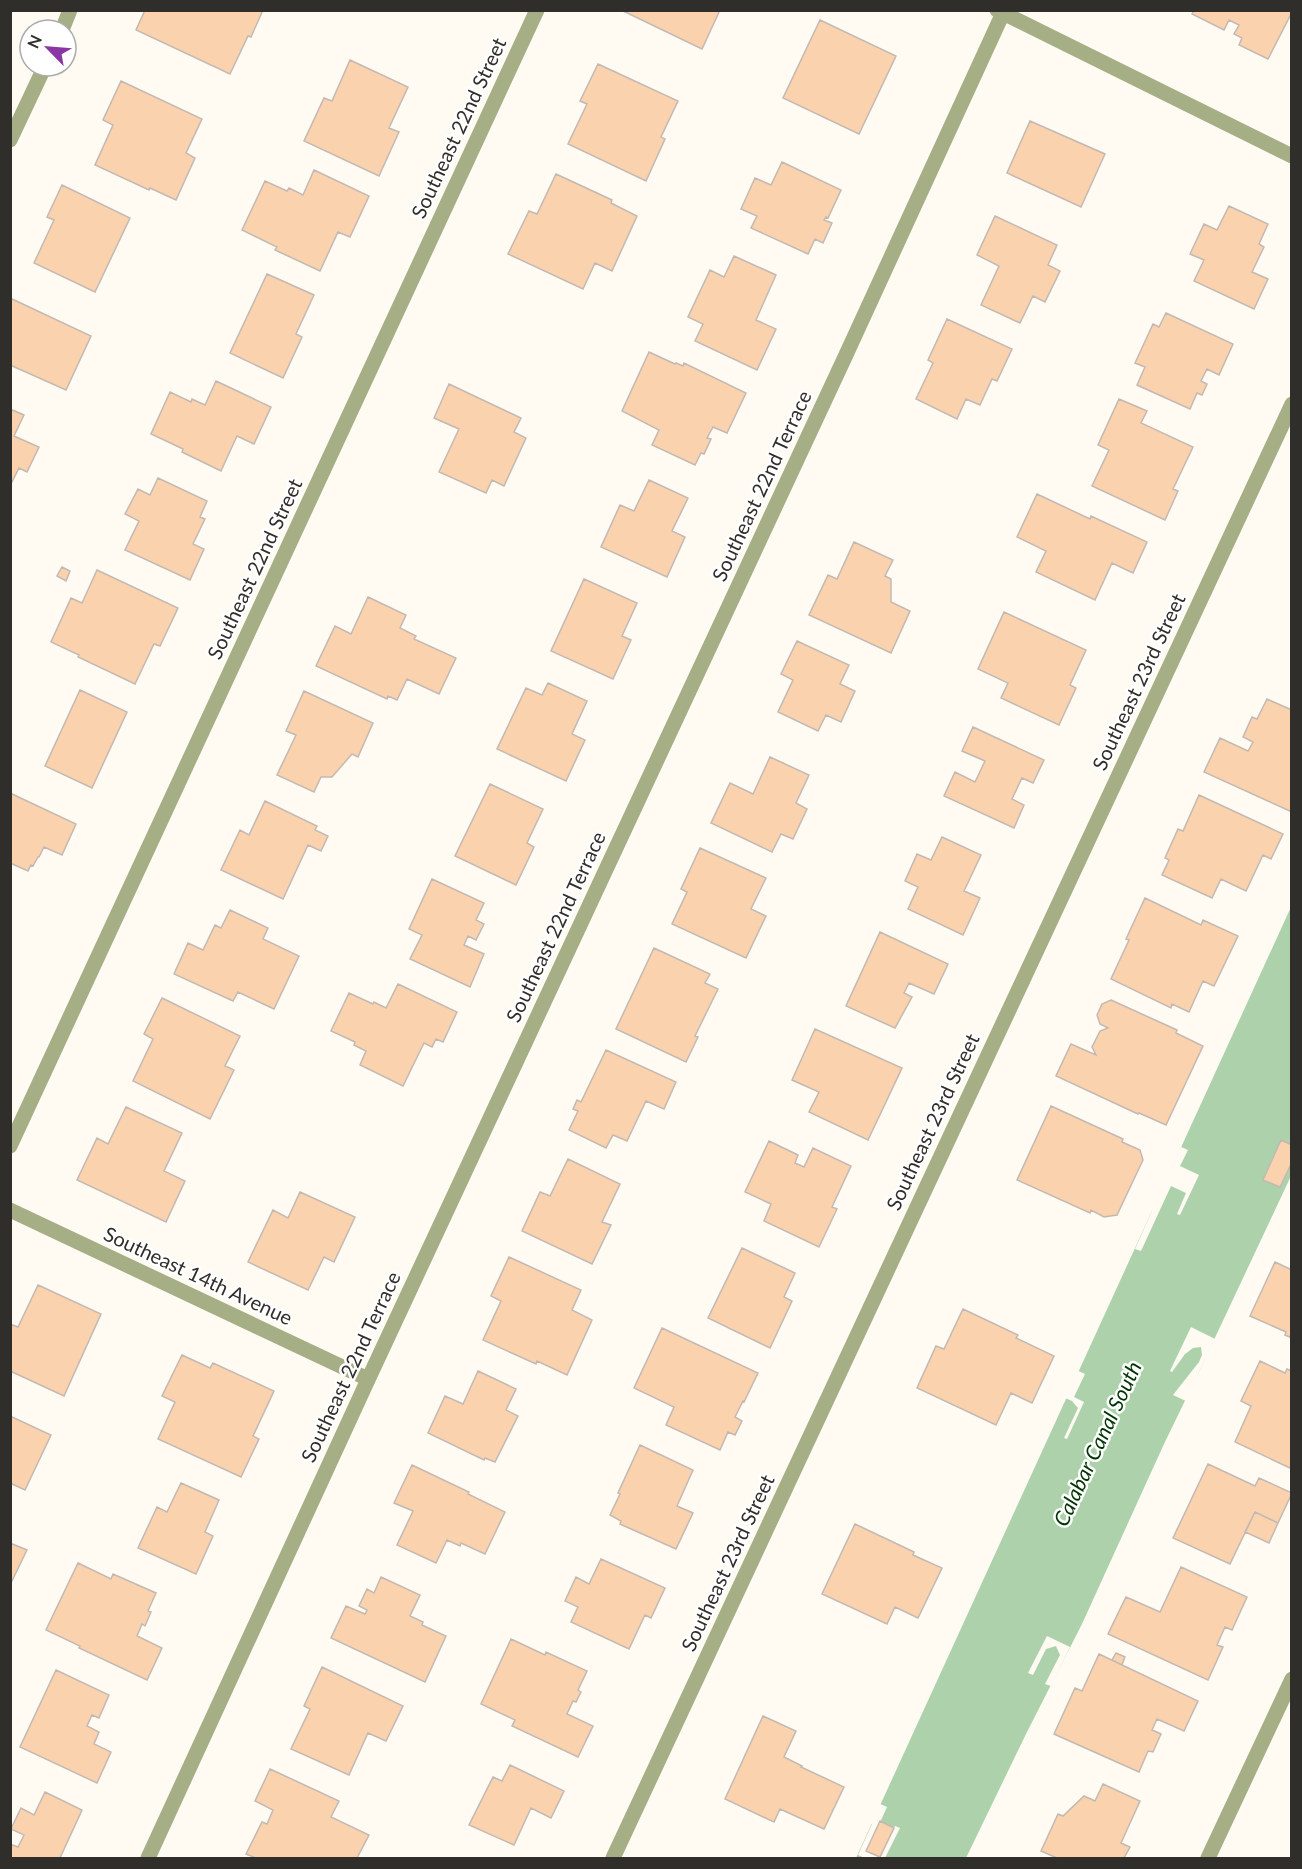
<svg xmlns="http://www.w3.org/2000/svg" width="1302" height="1869" viewBox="0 0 1302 1869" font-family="Lato,sans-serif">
<rect width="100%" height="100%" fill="#fffbf3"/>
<path fill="#add2ab" d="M1291 907V1176L1197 1376 1164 1444 1082 1624 1027 1732 966 1858H856Z"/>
<path fill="#fffbf3" d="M1181 1147 1188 1150 1180 1166 1199 1175 1180 1215 1177 1214 1186 1193 1171 1186 1141 1251 1135 1249 1152 1211 1149 1209 1157 1191 1160 1192Z
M1191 1327 1215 1339 1197 1376 1200 1378 1188 1402 1173 1395 1199 1362 1202 1355 1201 1347 1193 1348 1185 1354 1172 1372 1170 1371Z
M1076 1370 1085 1374 1074 1397 1084 1402 1067 1439 1064 1438 1078 1408 1072 1401 1063 1397Z
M1047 1636 1070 1647 1051 1686 1045 1684 1060 1655 1056 1646 1046 1649 1033 1675 1028 1673Z
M878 1803 887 1807 868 1849 881 1855 895 1826 900 1828 885 1858H865L858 1855 872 1824 869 1823Z"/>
<path fill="#fad2ae" stroke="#c3b9b2" stroke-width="1.5" d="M145 10H263L251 37 248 36 230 74 136 30Z
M621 10H720L702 49Z
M1194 10H1292V12L1268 59 1239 45 1242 38 1234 34 1239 25 1229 20 1224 30 1192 14Z
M820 20 896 56 859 134 783 98Z
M350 60 408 87 389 128 399 132 379 176 304 141 324 98 332 101Z
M598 64 678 101 661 137 665 139 646 181 568 144 587 104 580 101Z
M121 81 202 119 186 153 195 158 176 200 150 188 149 190 95 165 113 125 103 120Z
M1030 121 1105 154 1081 207 1007 173Z
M782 162 841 190 828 218 826 217 824 220 832 223 823 243 815 239 808 254 751 228 757 216 741 209 755 178 771 185Z
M314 170 369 196 350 237 338 232 320 271 275 250 277 247 242 230 265 181 287 191 289 188 303 195Z
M556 174 612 200 611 203 637 216 612 271 595 263 583 289 508 254 529 211 537 214Z
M62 185 130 218 95 292 34 263 54 220 47 217Z
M1229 206 1268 224 1259 244 1264 247 1252 272 1268 279 1254 309 1194 281 1204 260 1190 254 1204 224 1217 230Z
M995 216 1057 245 1048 265 1060 271 1045 302 1033 296 1020 323 981 305 999 266 977 255Z
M734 256 776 275 756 320 776 329 757 370 695 341 703 324 688 317 710 270 724 277Z
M267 274 314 295 296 334 302 337 283 378 230 353Z
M10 298 91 336 66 390 10 365Z
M1166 313 1233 344 1219 375 1207 369 1201 381 1207 384 1202 395 1197 393 1190 409 1137 385 1145 367 1135 363 1153 324 1159 327Z
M947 319 1012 349 997 381 992 379 980 405 966 399 957 419 916 399 933 363 928 360Z
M649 352 675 364 676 363 683 366 684 363 746 393 727 433 713 427 707 438 711 439 704 454 701 453 695 465 652 445 659 430 622 411Z
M216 381 271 407 254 444 237 436 221 471 182 452 183 449 151 434 170 392 191 402 192 399 205 405Z
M449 384 521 418 514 432 526 438 504 486 492 480 486 493 439 472 459 429 434 418Z
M1119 399 1147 411 1141 423 1193 447 1173 489 1178 491 1165 520 1092 486 1109 450 1098 445Z
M10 409 24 415 14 436 39 447 27 472 19 468 10 486Z
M158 478 207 501 200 517 205 519 193 544 204 549 190 580 125 550 139 521 125 514 138 489 150 495Z
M649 480 688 498 672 531 685 537 667 577 601 547 620 505 634 511Z
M1037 494 1090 519 1091 516 1147 542 1133 573 1112 563 1095 600 1036 572 1046 551 1017 537Z
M854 542 893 560 885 576 891 579V602L910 611 891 653 809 615 828 575 837 579Z
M62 567 70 571 66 581 57 576Z
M97 570 178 608 160 646 154 644 135 684 78 657 79 655 51 642 71 598 82 603Z
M584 579 637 603 622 636 631 640 613 679 551 651Z
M368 597 406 615 400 628 416 636 414 639 456 658 439 694 407 679 397 700 388 696 387 699 316 666 335 626 351 634Z
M1004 612 1086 650 1070 685 1076 688 1059 725 1001 698 1008 683 978 669Z
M797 641 849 665 840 684 855 691 841 722 826 715 818 731 778 712 793 680 781 674Z
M548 683 587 701 572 734 585 740 566 781 497 749 526 688 542 695Z
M80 690 127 712 92 788 45 766Z
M304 691 373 723 358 757 352 754 332 777H321L314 792 277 775 296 735 286 731Z
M1267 699 1292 710V812L1204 772 1220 738 1248 751 1253 742 1243 737 1252 717 1257 719Z
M973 727 1044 760 1033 783 1022 778 1012 799 1024 805 1014 828 944 796 955 772 975 782 985 761 962 751Z
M770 757 809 775 796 803 807 809 793 839 781 834 772 852 711 823 730 783 753 794Z
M490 784 543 809 527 843 534 847 516 885 455 856Z
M10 793 76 824 62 855 44 847 39 857H38L33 866 31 865 28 871 10 863Z
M1199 795 1283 834 1271 859 1263 855 1246 891 1221 879 1212 898 1162 875 1169 860 1165 858 1178 829 1183 831Z
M265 801 317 826 315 830 328 836 321 851 308 845 283 899 221 870 240 830 249 835Z
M942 837 981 855 964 891 980 898 963 935 908 909 918 887 905 881 917 854 931 860Z
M700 848 766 878 751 909 766 916 746 958 672 924 687 892 681 889Z
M432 879 484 903 476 920 484 924 476 940 468 936 464 945 484 954 470 987 410 959 422 935 409 929Z
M1145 898 1201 925 1203 920 1238 936 1214 986 1203 981 1189 1012 1172 1004 1171 1008 1111 979 1129 940 1126 939Z
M230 910 268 928 263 939 299 956 274 1009 238 992 233 1001 174 974 188 943 203 950 215 925 221 928Z
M880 932 948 964 934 994 909 983 904 993 912 997 895 1028 846 1006Z
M654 948 710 974 705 983 718 989 695 1036 698 1037 686 1062 616 1029Z
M398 984 457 1012 443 1042 436 1039 432 1047 424 1043 403 1086 360 1065 366 1051 354 1045 355 1042 331 1031 349 993 373 1004 374 1002 386 1008Z
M162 998 240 1036 225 1066 234 1070 210 1119 133 1081 153 1039 144 1034Z
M1111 1000 1177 1030 1176 1033 1203 1046 1166 1125 1139 1113 1138 1114 1056 1076 1071 1044 1096 1055 1092 1047 1100 1031 1108 1028 1100 1024 1097 1015 1102 1004Z
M815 1029 902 1068 868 1140 809 1112 819 1092 792 1080Z
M606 1050 676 1082 664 1109 646 1101 627 1141 613 1135 606 1148 569 1130 578 1111 573 1109 577 1100 581 1102Z
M1051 1106 1123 1139 1122 1142 1140 1150 1143 1160 1117 1215 1104 1217 1091 1210 1090 1213 1017 1180Z
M126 1107 182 1133 164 1171 185 1181 166 1222 77 1180 97 1138 108 1144Z
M1281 1140 1292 1145V1162L1280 1187 1263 1180Z
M769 1141 798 1155 795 1163 804 1167 813 1148 851 1166 832 1207 837 1209 819 1247 764 1221 771 1204 745 1192Z
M568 1159 620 1184 602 1222 611 1225 592 1264 522 1231 540 1192 550 1196Z
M300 1192 355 1217 334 1262 324 1257 308 1290 248 1262 273 1210 288 1218Z
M742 1248 795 1273 784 1297 792 1301 770 1348 708 1318Z
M509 1257 581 1290 572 1310 592 1320 567 1375 537 1361 536 1364 483 1340 501 1301 491 1296Z
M1275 1262 1292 1270V1338L1285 1335 1286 1332 1250 1316Z
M38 1285 101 1314 64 1396 10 1371V1324L18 1327Z
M963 1309 1018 1335 1016 1338 1054 1356 1032 1403 1011 1393 996 1425 917 1388 936 1346 944 1349Z
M662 1328 758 1373 744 1402 743 1401 735 1417 742 1421 735 1435 728 1432 720 1450 666 1425 674 1407 634 1388Z
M182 1355 210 1368 213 1363 274 1391 253 1436 259 1439 241 1477 158 1439 175 1402 162 1396Z
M1260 1361 1285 1373 1287 1369 1292 1371V1469L1235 1442 1251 1406 1241 1401Z
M478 1371 516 1389 506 1410 518 1416 495 1462 485 1458 484 1460 428 1433 445 1396 463 1404Z
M10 1416 51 1435 25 1490 10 1483Z
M640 1445 693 1470 677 1506 693 1513 676 1549 620 1524 621 1521 610 1515 620 1494 618 1493Z
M1208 1464 1255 1486 1259 1478 1292 1493 1278 1523 1255 1512 1230 1564 1173 1538Z
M412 1465 469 1492 468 1494 505 1512 485 1554 461 1543 460 1546 447 1540 436 1563 397 1545 413 1511 394 1503Z
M181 1483 219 1500 205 1532 213 1536 196 1574 138 1548 157 1507 167 1512Z
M1255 1512 1278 1523 1269 1543 1245 1532Z
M855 1524 914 1552 913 1555 942 1568 918 1618 895 1607 887 1624 822 1594Z
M10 1543 27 1550 10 1585Z
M601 1559 665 1588 651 1618 645 1615 629 1649 571 1622 578 1607 565 1601 576 1577 589 1584Z
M78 1563 111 1579 113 1574 156 1593 148 1611 151 1612 145 1626 142 1624 137 1636 162 1648 147 1680 79 1648 80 1646 46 1630Z
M1181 1567 1247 1597 1232 1630 1225 1627 1217 1645 1223 1647 1208 1680 1108 1634 1126 1597 1160 1612Z
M381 1577 420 1595 410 1616 423 1622 422 1625 446 1636 425 1682 331 1638 346 1606 365 1614 367 1610 359 1606 367 1589 374 1593Z
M511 1639 545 1655 546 1652 587 1671 578 1690 581 1692 576 1702 573 1701 567 1714 593 1726 578 1757 512 1726 515 1720 481 1704Z
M1116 1653 1125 1657 1122 1665 1112 1660Z
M1099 1654 1198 1701 1184 1731 1157 1719 1152 1730 1161 1734 1153 1752 1148 1751 1139 1772 1054 1734 1075 1688 1082 1691Z
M322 1667 403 1706 386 1741 368 1733 349 1775 291 1749 310 1709 304 1706Z
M56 1670 109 1695 99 1718 92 1715 87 1726 99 1732 94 1744 111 1752 97 1783 20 1747Z
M763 1716 796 1731 784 1757 802 1766 801 1767 844 1787 824 1829 780 1809 774 1822 725 1799Z
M510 1765 564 1791 551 1818 531 1808 514 1845 469 1825 493 1777 502 1781Z
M270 1769 339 1801 331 1817 369 1835 357 1858H256L246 1854 262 1822 267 1824 273 1810 255 1801Z
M1103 1784 1140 1801 1121 1843 1130 1847 1124 1858H1057L1041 1851 1058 1814 1063 1816 1084 1796 1095 1801Z
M45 1792 82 1810 60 1858H10V1844L18 1847 24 1835 11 1829 21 1808 34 1815Z
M880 1821 894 1828 880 1857 866 1851Z"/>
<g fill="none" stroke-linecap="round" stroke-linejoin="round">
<path stroke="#a6ae86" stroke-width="15" d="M997 10 1292 156
M62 30 70 10
M10 140 45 66
M10 1146 537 10
M10 1210 368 1379
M148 1858 366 1384 845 357 1003 13
M613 1858 1292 404
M1208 1858 1292 1679"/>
</g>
<g text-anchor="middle" stroke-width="5" stroke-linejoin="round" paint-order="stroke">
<g font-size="20" fill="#302e2a" stroke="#fff">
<text transform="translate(459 128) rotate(-65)" y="7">Southeast 22nd Street</text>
<text transform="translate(762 486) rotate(-65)" y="7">Southeast 22nd Terrace</text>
<text transform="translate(255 569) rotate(-65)" y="7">Southeast 22nd Street</text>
<text transform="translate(1139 682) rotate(-65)" y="7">Southeast 23rd Street</text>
<text transform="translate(556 927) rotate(-65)" y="7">Southeast 22nd Terrace</text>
<text transform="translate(933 1122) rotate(-65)" y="7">Southeast 23rd Street</text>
<text transform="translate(198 1276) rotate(25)" y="7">Southeast 14th Avenue</text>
<text transform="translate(351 1367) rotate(-65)" y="7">Southeast 22nd Terrace</text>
<text transform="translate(728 1563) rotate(-65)" y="7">Southeast 23rd Street</text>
</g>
<g font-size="21" font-style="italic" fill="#003503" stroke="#fff">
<text transform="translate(1098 1444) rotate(-65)" y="7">Calabar Canal South</text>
</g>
</g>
<rect width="1302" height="1869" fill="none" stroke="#302e2a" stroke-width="24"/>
<g transform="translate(48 48) rotate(295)"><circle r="28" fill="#ffffff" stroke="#acabaa" stroke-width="1.5"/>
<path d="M0-4.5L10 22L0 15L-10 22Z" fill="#8a36a4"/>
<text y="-9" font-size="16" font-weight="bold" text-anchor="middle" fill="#302e2a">N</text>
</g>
</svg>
